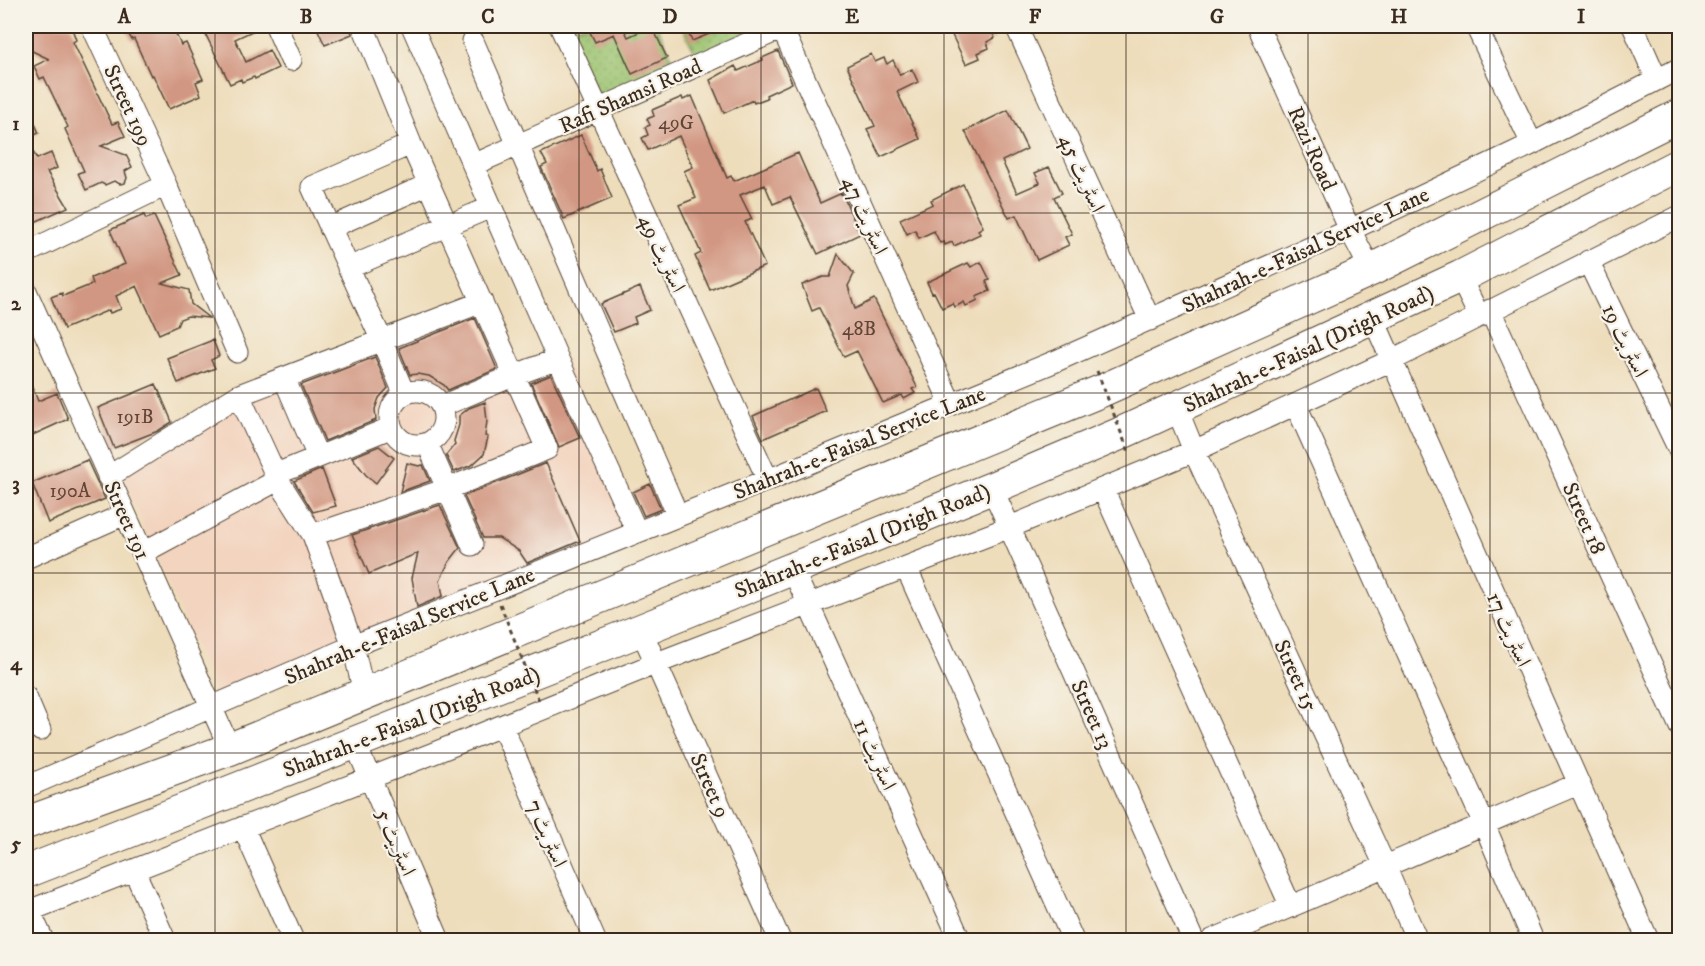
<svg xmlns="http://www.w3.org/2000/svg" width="1705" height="966" viewBox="0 0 1705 966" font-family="'IM FELL DW Pica',Amiri,serif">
<defs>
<pattern id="grass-dots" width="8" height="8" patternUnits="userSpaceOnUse" patternTransform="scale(1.5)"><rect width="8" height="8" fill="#9bc36f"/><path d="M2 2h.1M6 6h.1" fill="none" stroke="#809f5b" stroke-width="1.8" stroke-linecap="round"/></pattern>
</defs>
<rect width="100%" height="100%" fill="#f7f3e8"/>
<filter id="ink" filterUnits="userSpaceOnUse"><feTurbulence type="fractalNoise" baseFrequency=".0167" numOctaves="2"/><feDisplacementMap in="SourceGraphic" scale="12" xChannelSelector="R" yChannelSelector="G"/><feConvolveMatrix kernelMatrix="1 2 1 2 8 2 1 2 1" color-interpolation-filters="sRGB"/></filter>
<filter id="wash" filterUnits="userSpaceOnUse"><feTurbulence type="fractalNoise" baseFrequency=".008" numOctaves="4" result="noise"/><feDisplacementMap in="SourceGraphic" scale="24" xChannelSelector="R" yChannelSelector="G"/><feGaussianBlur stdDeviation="1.35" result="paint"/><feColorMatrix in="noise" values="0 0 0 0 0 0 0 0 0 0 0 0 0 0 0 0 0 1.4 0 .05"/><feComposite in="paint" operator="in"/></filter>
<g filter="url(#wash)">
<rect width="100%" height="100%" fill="#edb"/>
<path fill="#f3d4bf" d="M489 301 522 374 565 358 645 531 217 697 121 474 247 394Z"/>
<path fill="url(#grass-dots)" stroke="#6b7646" stroke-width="1.5" d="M566 26H657L677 69 601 103Z
M682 26H765L698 59Z"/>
<g id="blocks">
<path fill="#d29782" d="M26 26H71L76 40 73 42 112 124 118 122 125 136 101 146 126 155 132 167 125 171 127 178 125 183 120 184 114 181 105 185 101 183 86 190 78 173 84 171 65 129 68 127 44 77 40 79 34 66 49 59 26 48Z
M124 26H172L181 45 186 43 203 79 196 82 201 95 169 109 153 75 151 76 134 39 132 40Z
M207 26H263L235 39 246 62 269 50 278 68 255 79 254 77 242 82 241 79 230 84 205 33 209 31Z
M316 26H350L352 34 325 45Z
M587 26H632L624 29 628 37 652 26 667 58 632 74 614 34 595 42Z
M685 26H729L692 41Z
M962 26H989L995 38 987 42 989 48 978 53 980 58 966 64 950 31Z
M778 51 792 83 766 95 767 98 754 103 753 100 724 113 710 80 735 66 738 71 763 60 762 58Z
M871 54 875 62 884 58 887 64 893 60 900 75 912 69 918 82 897 92 920 139 881 157 867 129 875 126 847 66Z
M692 96 727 178 731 176 734 181 798 153 820 203 842 193 860 234 818 254 790 197 773 204 765 185 740 195 752 219 745 222 765 266 710 290 695 256 701 253 679 205 696 198 684 171 693 167 679 136 648 150 642 138 648 135 645 127 650 125 647 119 654 116 652 110 682 97 683 100Z
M26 104 39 133 26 139 37 159 51 153 57 168 47 172 68 207 26 226Z
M1008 110 1027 149 1002 161 1017 193 1040 183 1035 173 1049 167 1062 193 1054 197 1072 234 1065 237 1069 245 1037 260 1016 215 1009 218 965 131Z
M581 135 597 171 600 169 612 198 564 219 541 167 547 164 541 153Z
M963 184 983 227 978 230 980 234 954 246 952 242 945 245 944 242 940 243 934 231 919 238 915 230 907 234 900 219 933 204 931 200Z
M144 215 146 219 154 216 182 275 162 283 189 290 191 304 209 318 188 316 180 319 177 326 159 334 137 286 116 296 121 309 110 313 109 310 64 329 51 297 62 293 63 296 93 284 91 278 125 264 110 230Z
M838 254 854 274 848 286 855 309 874 299 917 387 912 389 915 393 904 399 902 395 883 403 857 351 844 357 819 308 812 311 802 285 823 277H830Z
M981 262 990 280 986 281 990 291 976 297 978 300 966 306 964 302 955 307 953 303 942 308 934 292 932 293 927 282 968 263 971 267Z
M640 287 650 310 634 317 636 323 614 332 601 304Z
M475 318 497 369 448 390 444 385 429 376 417 374 410 375 399 348Z
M213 340 219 356 211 360 215 368 178 383 167 358Z
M375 357 388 388 379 398 375 409 376 420 325 441 301 385Z
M26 372 38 401 57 393 68 419 26 438Z
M551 375 580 438 559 447 531 383Z
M156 384 172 422 158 431 114 448 98 408Z
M816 388 826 411 763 439 753 416Z
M485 402 487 421 485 436 488 437 484 454 472 465 454 472 446 455 455 444 454 441 459 425V416L469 408Z
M379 446 394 458 376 483 366 475 352 457Z
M87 460 105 499 48 523 32 483Z
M407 463 419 466 423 465 430 481 400 492Z
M546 463 580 541 527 563 519 551 499 538H483L464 496Z
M322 469 336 506 313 512 294 481Z
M650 484 661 509 644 516 633 492Z
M440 505 460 548 449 562 440 580 443 596 417 607 412 578 418 553 369 574 352 535Z"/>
</g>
</g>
<g filter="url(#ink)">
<use href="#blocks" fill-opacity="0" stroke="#564536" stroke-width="1.5"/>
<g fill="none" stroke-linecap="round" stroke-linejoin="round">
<defs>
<path id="minor" d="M92 26 166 185 237 352
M276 26 291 60
M412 26 558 359 637 532
M560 26 768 480
M781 26 951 404
M1016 26 1150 320
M1258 26 1350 230 1371 270
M1476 26 1532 144
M1633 26 1657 80
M473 41 678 516
M473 165 787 26
M330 228 429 184
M26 253 166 185
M1588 261 1680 452
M348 268 491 207
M1460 277 1479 316
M26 291 230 749
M1490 310 1680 727
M1373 318 1648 940
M284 378 318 457
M390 418a27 27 0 1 1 54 0a27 27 0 1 1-54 0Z
M404 393 382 341 312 187 411 144
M239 395 278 480
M1296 405 1484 824 1533 940
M442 406 515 375 558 359
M1177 409 1194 451 1385 866 1417 940
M428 445 472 545
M274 475 390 428
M108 477 239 395 482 302
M992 488 1193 940
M1103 489 1291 907
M313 535 447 489 547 449 411 144 363 26
M142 553 278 480 313 535 353 646 364 693
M26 558 125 514
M906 567 1073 940
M792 568 960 940
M641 630 780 940
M26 697 40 730
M502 726 595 940
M355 743 439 940
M26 787 353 646 768 480 1056 361 1350 230 1532 144 1680 68
M243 827 293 940
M134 870 165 940
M26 904 43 940
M26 912 434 753 657 663 1010 527 1194 451 1392 360 1680 216
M1212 940 1578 784"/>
<path id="highway" d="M26 823 230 749 1101 391 1371 270 1680 115
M26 872 641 630 992 488 1117 435 1460 277 1680 164"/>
</defs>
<use href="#minor" stroke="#564536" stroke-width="23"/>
<use href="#highway" stroke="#564536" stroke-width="34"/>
<use href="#minor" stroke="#fff" stroke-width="21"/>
<use href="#highway" stroke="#fff" stroke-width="32"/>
<path stroke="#564536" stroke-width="3" stroke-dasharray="4.5 4.5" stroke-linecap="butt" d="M1097 371 1129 453
M500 604 540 703"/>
</g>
</g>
<path fill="none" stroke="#3b2a1e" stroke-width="1.5" stroke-opacity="0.55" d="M215 26V940M397 26V940M579 26V940M761 26V940M944 26V940M1126 26V940M1308 26V940M1490 26V940M26 213H1680M26 393H1680M26 573H1680M26 753H1680"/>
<g text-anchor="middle" stroke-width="4.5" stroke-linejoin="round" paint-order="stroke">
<g font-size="20" fill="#614537">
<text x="676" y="129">49G</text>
<text x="859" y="335">48B</text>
<text x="135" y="423">191B</text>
<text x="70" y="497">190A</text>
</g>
<g font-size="22" fill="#3b2a1e" stroke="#f7f3e8">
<text transform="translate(630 95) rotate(-24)" y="8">Rafi Shamsi Road</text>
<text transform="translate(129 105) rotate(65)" y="8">Street 199</text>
<text transform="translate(1313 148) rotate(66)" y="8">Razi Road</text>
<text transform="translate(1083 173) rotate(66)" y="8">اسٹریٹ 45</text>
<text transform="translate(866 215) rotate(66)" y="8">اسٹریٹ 47</text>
<text transform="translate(1305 249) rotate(-25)" y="8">Shahrah-e-Faisal Service Lane</text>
<text transform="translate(663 253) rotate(65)" y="8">اسٹریٹ 49</text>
<text transform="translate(1626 340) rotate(64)" y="8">اسٹریٹ 19</text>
<text transform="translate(1308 348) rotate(-25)" y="8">Shahrah-e-Faisal (Drigh Road)</text>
<text transform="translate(859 442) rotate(-22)" y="8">Shahrah-e-Faisal Service Lane</text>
<text transform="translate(1585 518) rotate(66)" y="8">Street 18</text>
<text transform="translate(128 520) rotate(66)" y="8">Street 191</text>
<text transform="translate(862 540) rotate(-22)" y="8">Shahrah-e-Faisal (Drigh Road)</text>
<text transform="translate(409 625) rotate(-23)" y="8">Shahrah-e-Faisal Service Lane</text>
<text transform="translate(1510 629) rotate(66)" y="8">اسٹریٹ 17</text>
<text transform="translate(1297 675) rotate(65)" y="8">Street 15</text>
<text transform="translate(1093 714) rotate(66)" y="8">Street 13</text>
<text transform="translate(411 721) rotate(-21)" y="8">Shahrah-e-Faisal (Drigh Road)</text>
<text transform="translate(876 754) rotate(66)" y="8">اسٹریٹ 11</text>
<text transform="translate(711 785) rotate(66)" y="8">Street 9</text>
<text transform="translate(548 833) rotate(67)" y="8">اسٹریٹ 7</text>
<text transform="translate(397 842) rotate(67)" y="8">اسٹریٹ 5</text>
</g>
</g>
<rect width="1705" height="966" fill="none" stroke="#f7f3e8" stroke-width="66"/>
<rect x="33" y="33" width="1639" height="900" fill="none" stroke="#3b2a1e" stroke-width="2"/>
<g font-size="20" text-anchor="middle" font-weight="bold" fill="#3b2a1e">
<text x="124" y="23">A</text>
<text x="306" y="23">B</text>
<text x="488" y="23">C</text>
<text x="670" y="23">D</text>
<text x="852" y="23">E</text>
<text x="1035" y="23">F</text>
<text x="1217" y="23">G</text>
<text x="1399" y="23">H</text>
<text x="1581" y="23">I</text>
<text x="16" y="130">1</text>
<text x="16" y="310">2</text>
<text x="16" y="490">3</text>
<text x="16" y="670">4</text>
<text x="16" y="850">5</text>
</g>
</svg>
